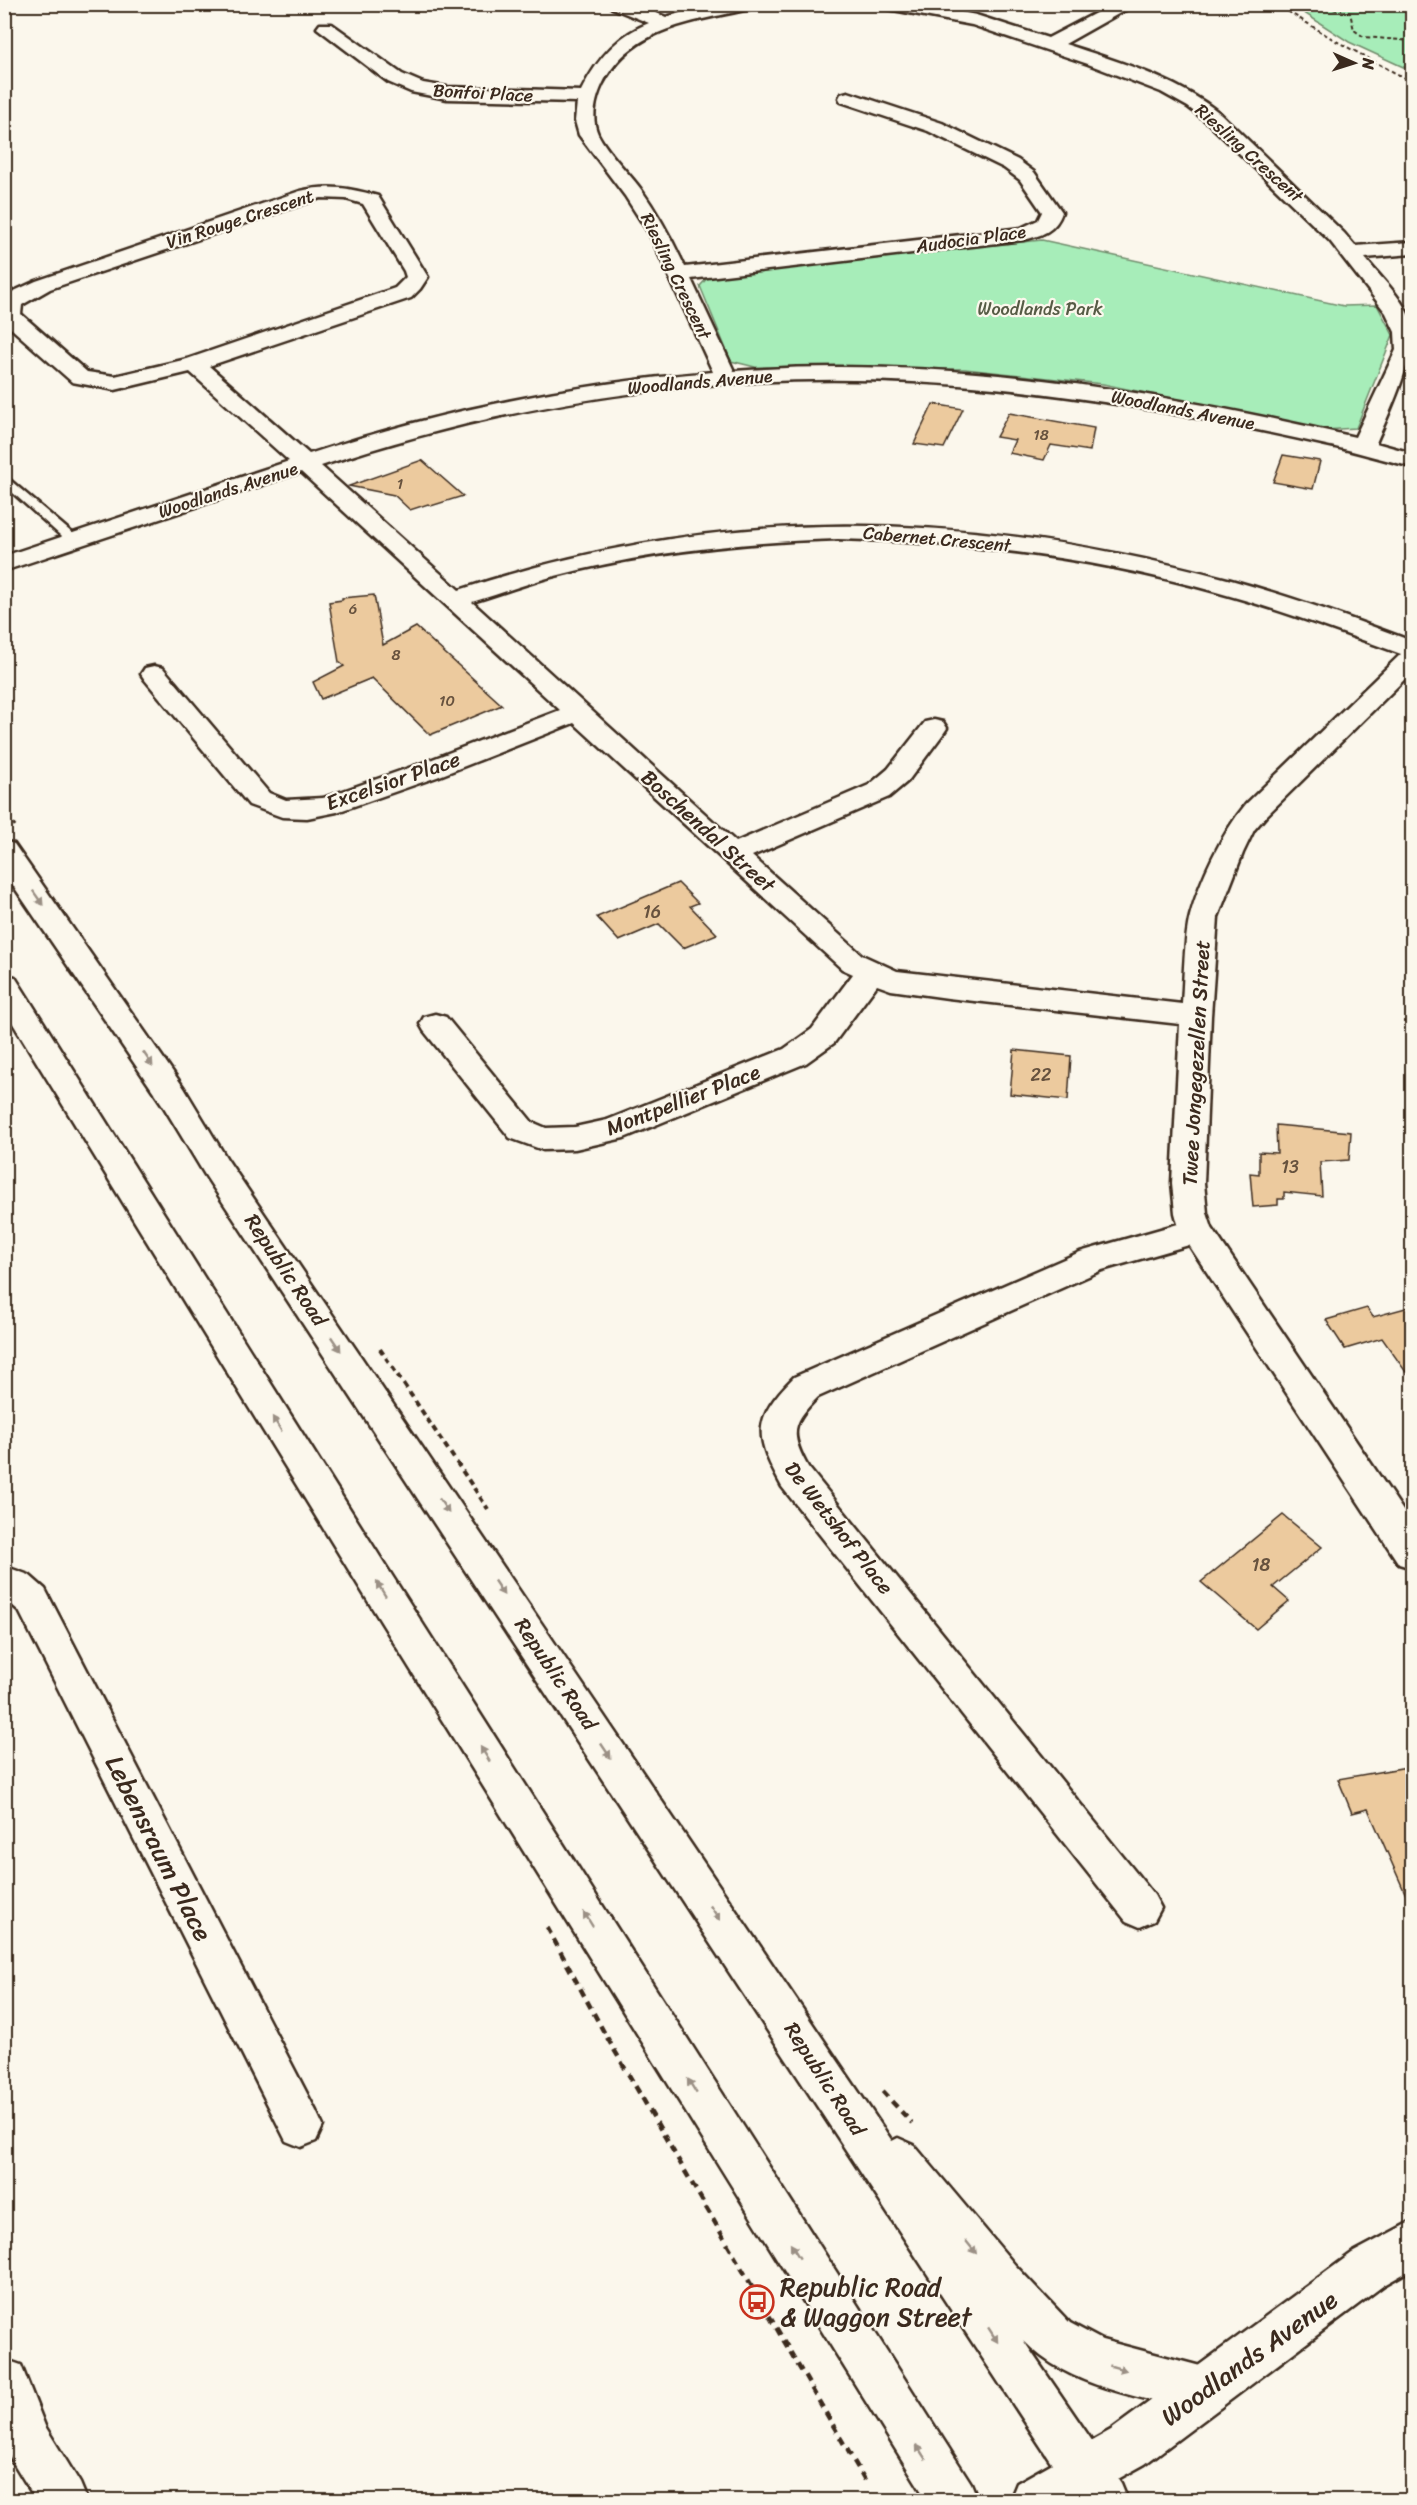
<svg xmlns="http://www.w3.org/2000/svg" width="1417" height="2505" viewBox="0 0 1417 2505" font-family="Sriracha,sans-serif">
<rect width="100%" height="100%" fill="#fbf7ec"/>
<filter id="ink" filterUnits="userSpaceOnUse"><feTurbulence type="fractalNoise" baseFrequency=".0167" numOctaves="2"/><feDisplacementMap in="SourceGraphic" scale="12" xChannelSelector="R" yChannelSelector="G"/><feConvolveMatrix kernelMatrix="1 2 1 2 8 2 1 2 1" color-interpolation-filters="sRGB"/></filter>
<g filter="url(#ink)">
<path fill="#a7edb9" stroke="#718c6c" stroke-width="1.5" d="M1292 5H1412V71L1349 42Z
M1042 240 1344 306 1377 305 1393 335 1356 428 1324 430 1103 384 965 369 755 367 731 361 700 286 712 273Z"/>
<path fill="#ecca9e" stroke="#3b2a1e" stroke-width="1.5" d="M933 404 963 409 944 448 914 444Z
M1009 413 1094 428 1090 451 1051 445 1044 460 1009 453 1015 440 996 437Z
M1283 455 1320 461 1313 489 1273 482Z
M422 460 463 496 431 506 428 504 410 510 394 495 349 486Z
M374 595 383 645 416 627 502 705 430 735 372 678 321 699 313 682 344 666 339 662 329 602 342 600V598Z
M678 883 698 903 690 906 717 934 683 948 659 924 619 941 597 917Z
M1014 1050 1071 1056 1068 1100 1010 1094Z
M1276 1125 1351 1132 1349 1160 1320 1162 1322 1196 1284 1192V1199H1278V1205L1253 1207 1250 1173 1259 1174V1152L1277 1153Z
M1413 1306V1382L1382 1338 1345 1349 1326 1320 1367 1308 1373 1317Z
M1283 1515 1322 1547 1273 1587 1289 1601 1256 1629 1201 1582Z
M1413 1766V1911L1368 1809 1352 1813 1338 1779Z"/>
<g fill="none" stroke-linecap="round" stroke-linejoin="round">
<defs>
<path id="service" d="M4 475 78 538V544H70L4 485Z"/>
<path id="minor" d="M609 4H635L666 17 712 4H756L753 8C696 22 632 25 602 85 595 100 591 119 598 134 607 152 628 172 640 188 658 213 672 239 685 267L1021 228 1038 220 1042 212 1020 180 1004 168 928 131 841 102 839 98 841 94 848 92 942 123 1018 160 1034 172 1062 212C1056 231 1041 236 1023 240L691 279 734 371C942 355 1153 390 1355 437L1396 350 1395 332 1386 313 1330 241 1207 122 1188 107 1161 92 1088 64 972 25 888 9 879 4H920L976 15 1048 38 1113 4H1136L1065 44C1119 62 1176 78 1221 114L1344 233 1355 246 1412 242V254L1365 258C1380 277 1403 298 1411 321 1417 355 1390 411 1376 443L1412 453V467C1385 460 1358 452 1331 446 1194 415 1053 389 913 382 714 371 510 402 321 466L459 590C721 503 966 509 1231 580 1293 597 1353 619 1412 641V672L1266 816 1254 830 1243 853 1218 917 1211 1016 1204 1183 1207 1213 1212 1228 1412 1524V1568L1399 1564 1189 1245 1102 1270 818 1397C792 1423 789 1433 808 1467L1154 1895 1161 1908 1154 1921 1140 1927 1126 1921 782 1487C755 1437 751 1420 794 1377L1080 1252 1178 1224 1175 1213 1172 1183 1180 1024 948 998 891 990 877 985 834 1043 806 1063 624 1138 575 1149 543 1150 510 1138 424 1031 420 1024 424 1017 435 1014 446 1017 532 1122 546 1128 575 1127 607 1120 784 1049 812 1029 853 974 842 969 574 723 437 777 337 812 307 818 282 817 249 805 145 680 141 674 145 668 154 666 163 668 269 793 286 800 323 798 417 765 560 710 301 472 4 571V556L289 461 190 372 115 390 72 382 4 322V299L12 292 36 281 300 191C328 184 351 188 378 196L428 277 420 289 411 298 209 366 309 454C439 411 575 383 713 372L650 235 625 196 579 135 575 121 577 102 447 99 411 92 388 82 317 28 320 24H332L402 74 423 83 447 87 581 91C596 61 617 35 649 23L612 8ZM321 198 346 199 363 204 404 271 406 277 395 288 187 359 115 376 87 372 21 314 22 305 50 289ZM838 539C966 542 1092 557 1216 592 1279 609 1340 632 1401 654L1246 804C1222 833 1200 879 1190 916 1184 938 1184 979 1182 1004L897 971 862 955 752 856 889 797 908 781 943 734 947 728 943 722 934 720 925 722 888 769 869 785 736 842 472 602C499 594 525 584 551 577 645 552 742 542 838 539Z
M4 1566 29 1575 45 1589 316 2111 323 2126 316 2141 301 2147 286 2141 19 1611 4 1598Z
M1412 2221V2269L1384 2285 1145 2464 1080 2500H1010L1017 2483 1111 2430 1352 2253Z
M4 2359 21 2365 45 2426 80 2483 87 2500H36L11 2459 4 2443Z"/>
<path id="secondary" d="M4 841 14 844 184 1088 227 1159 892 2141 898 2138 914 2145 1015 2265 1070 2323 1102 2340 1204 2367 1221 2373 1227 2390 1221 2407 1204 2413C1143 2397 1068 2388 1023 2340L1121 2483 1128 2500H1076L205 1175 162 1104 4 872Z
M4 974 15 977 384 1563 971 2483 978 2500H927L358 1585 4 1009Z"/>
</defs>
<use href="#service" stroke="#3b2a1e" stroke-width="5"/>
<use href="#minor" stroke="#3b2a1e" stroke-width="5"/>
<use href="#secondary" stroke="#3b2a1e" stroke-width="5"/>
<path stroke="#3b2a1e" stroke-width="2" stroke-dasharray="4 3" stroke-linecap="butt" d="M1276 4 1336 41 1412 82
M1313 4 1350 13 1354 30 1364 37 1412 41"/>
<path stroke="#3b2a1e" stroke-width="3" stroke-dasharray="4.5 4" stroke-linecap="butt" d="M4 809 15 826"/>
<path stroke="#3b2a1e" stroke-width="4" stroke-dasharray="6 4.5" stroke-linecap="butt" d="M380 1349 488 1509"/>
<path stroke="#3b2a1e" stroke-width="4.5" stroke-dasharray="8 6" stroke-linecap="butt" d="M547 1927 605 2034 865 2480
M882 2091 912 2123"/>
<use href="#service" fill="#fbf7ec" fill-rule="evenodd"/>
<use href="#minor" fill="#fbf7ec" fill-rule="evenodd"/>
<use href="#secondary" fill="#fbf7ec" fill-rule="evenodd"/>
</g>
<defs><path id="oneway-solid" d="M-6-.8H1V-3.2L6.5 0L1 3.2V.8H-6Z" transform="scale(1.5)"/></defs>
<g fill="#9b9085">
<use href="#oneway-solid" transform="translate(38 898) rotate(55)"/>
<use href="#oneway-solid" transform="translate(148 1059) rotate(56)"/>
<use href="#oneway-solid" transform="translate(336 1344) rotate(56)"/>
<use href="#oneway-solid" transform="translate(277 1424) rotate(-122)"/>
<use href="#oneway-solid" transform="translate(444 1506) rotate(56)"/>
<use href="#oneway-solid" transform="translate(499 1588) rotate(56)"/>
<use href="#oneway-solid" transform="translate(381 1589) rotate(-122)"/>
<use href="#oneway-solid" transform="translate(606 1751) rotate(56)"/>
<use href="#oneway-solid" transform="translate(485 1754) rotate(-122)"/>
<use href="#oneway-solid" transform="translate(715 1913) rotate(56)"/>
<use href="#oneway-solid" transform="translate(588 1919) rotate(-122)"/>
<use href="#oneway-solid" transform="translate(692 2086) rotate(-122)"/>
<use href="#oneway-solid" transform="translate(971 2247) rotate(51)"/>
<use href="#oneway-solid" transform="translate(795 2251) rotate(-122)"/>
<use href="#oneway-solid" transform="translate(993 2335) rotate(57)"/>
<use href="#oneway-solid" transform="translate(1118 2368) rotate(16)"/>
<use href="#oneway-solid" transform="translate(921 2452) rotate(-123)"/>
</g>
</g>
<defs>
<symbol id="bus-ring" viewBox="-11 -11 22 22"><circle r="9.5" fill="#fbf7ec" stroke="#c8321e" stroke-width="1.5"/><path d="M-5-6H5V4H4V6H2V4H-2V6H-4V4H-5ZM-3.5-4V0h7V-4ZM-3.5 1.2v1.5H-2V1.2ZM2 1.2v1.5H3.5V1.2Z" fill="#c8321e"/></symbol>
</defs>
<g fill-rule="evenodd">
<use href="#bus-ring" x="738" y="2283" width="38" height="38"/>
</g>
<g text-anchor="middle" stroke-width="4.5" stroke-linejoin="round" paint-order="stroke">
<g font-size="15" fill="#67523e">
<text x="1041" y="440">18</text>
<text x="400" y="489">1</text>
<text x="353" y="614">6</text>
<text x="396" y="660">8</text>
<text x="447" y="706">10</text>
</g>
<g font-size="18" fill="#3b2a1e" stroke="#fbf7ec">
<text transform="translate(483 93) rotate(3)" y="6">Bonfoi Place</text>
<text transform="translate(1249 153) rotate(42)" y="6">Riesling Crescent</text>
<text transform="translate(240 219) rotate(-18)" y="6">Vin Rouge Crescent</text>
<text transform="translate(971 239) rotate(-8)" y="6">Audocia Place</text>
<text transform="translate(676 276) rotate(64)" y="6">Riesling Crescent</text>
<text transform="translate(700 382) rotate(-5)" y="6">Woodlands Avenue</text>
<text transform="translate(1183 410) rotate(11)" y="6">Woodlands Avenue</text>
<text transform="translate(228 490) rotate(-18)" y="6">Woodlands Avenue</text>
<text transform="translate(937 539) rotate(5)" y="6">Cabernet Crescent</text>
</g>
<g font-size="18" fill="#565b45" stroke="#fbf7ec">
<text x="1040" y="315">Woodlands Park</text>
</g>
<g font-size="18" fill="#67523e">
<text x="652" y="918">16</text>
<text x="1041" y="1081">22</text>
<text x="1290" y="1173">13</text>
<text x="1261" y="1571">18</text>
</g>
<g font-size="21" fill="#3b2a1e" stroke="#fbf7ec">
<text transform="translate(393 781) rotate(-19)" y="7">Excelsior Place</text>
<text transform="translate(708 831) rotate(42)" y="7">Boschendal Street</text>
<text transform="translate(1196 1063) rotate(-87)" y="7">Twee Jongegezellen Street</text>
<text transform="translate(683 1100) rotate(-21)" y="7">Montpellier Place</text>
<text transform="translate(286 1270) rotate(56)" y="7">Republic Road</text>
<text transform="translate(839 1528) rotate(52)" y="7">De Wetshof Place</text>
<text transform="translate(556 1674) rotate(56)" y="7">Republic Road</text>
<text transform="translate(825 2079) rotate(57)" y="7">Republic Road</text>
</g>
<g font-size="26" fill="#3b2a1e" stroke="#fbf7ec">
<text transform="translate(159 1848) rotate(63)" y="9">Lebensraum Place</text>
<text transform="translate(1249 2358) rotate(-36)" y="9">Woodlands Avenue</text>
</g>
<g font-size="26" fill="#3b2a1e" stroke="#fbf7ec" text-anchor="start">
<text x="780" y="2296">Republic Road<tspan x="780" dy="30">&amp; Waggon Street</tspan></text>
</g>
</g>
<rect width="1417" height="2505" fill="none" stroke="#fbf7ec" stroke-width="24"/>
<rect x="12" y="12" width="1393" height="2481" fill="none" stroke="#3b2a1e" stroke-width="2" filter="url(#ink)"/>
<g transform="translate(1354 63) rotate(93)" stroke="#fbf7ec" stroke-width="4.5" paint-order="stroke">
<path d="M0-4.5L10 22L0 15L-10 22Z" fill="#3b2a1e"/>
<text y="-9" font-size="16" font-weight="bold" text-anchor="middle" fill="#3b2a1e">N</text>
</g>
</svg>
